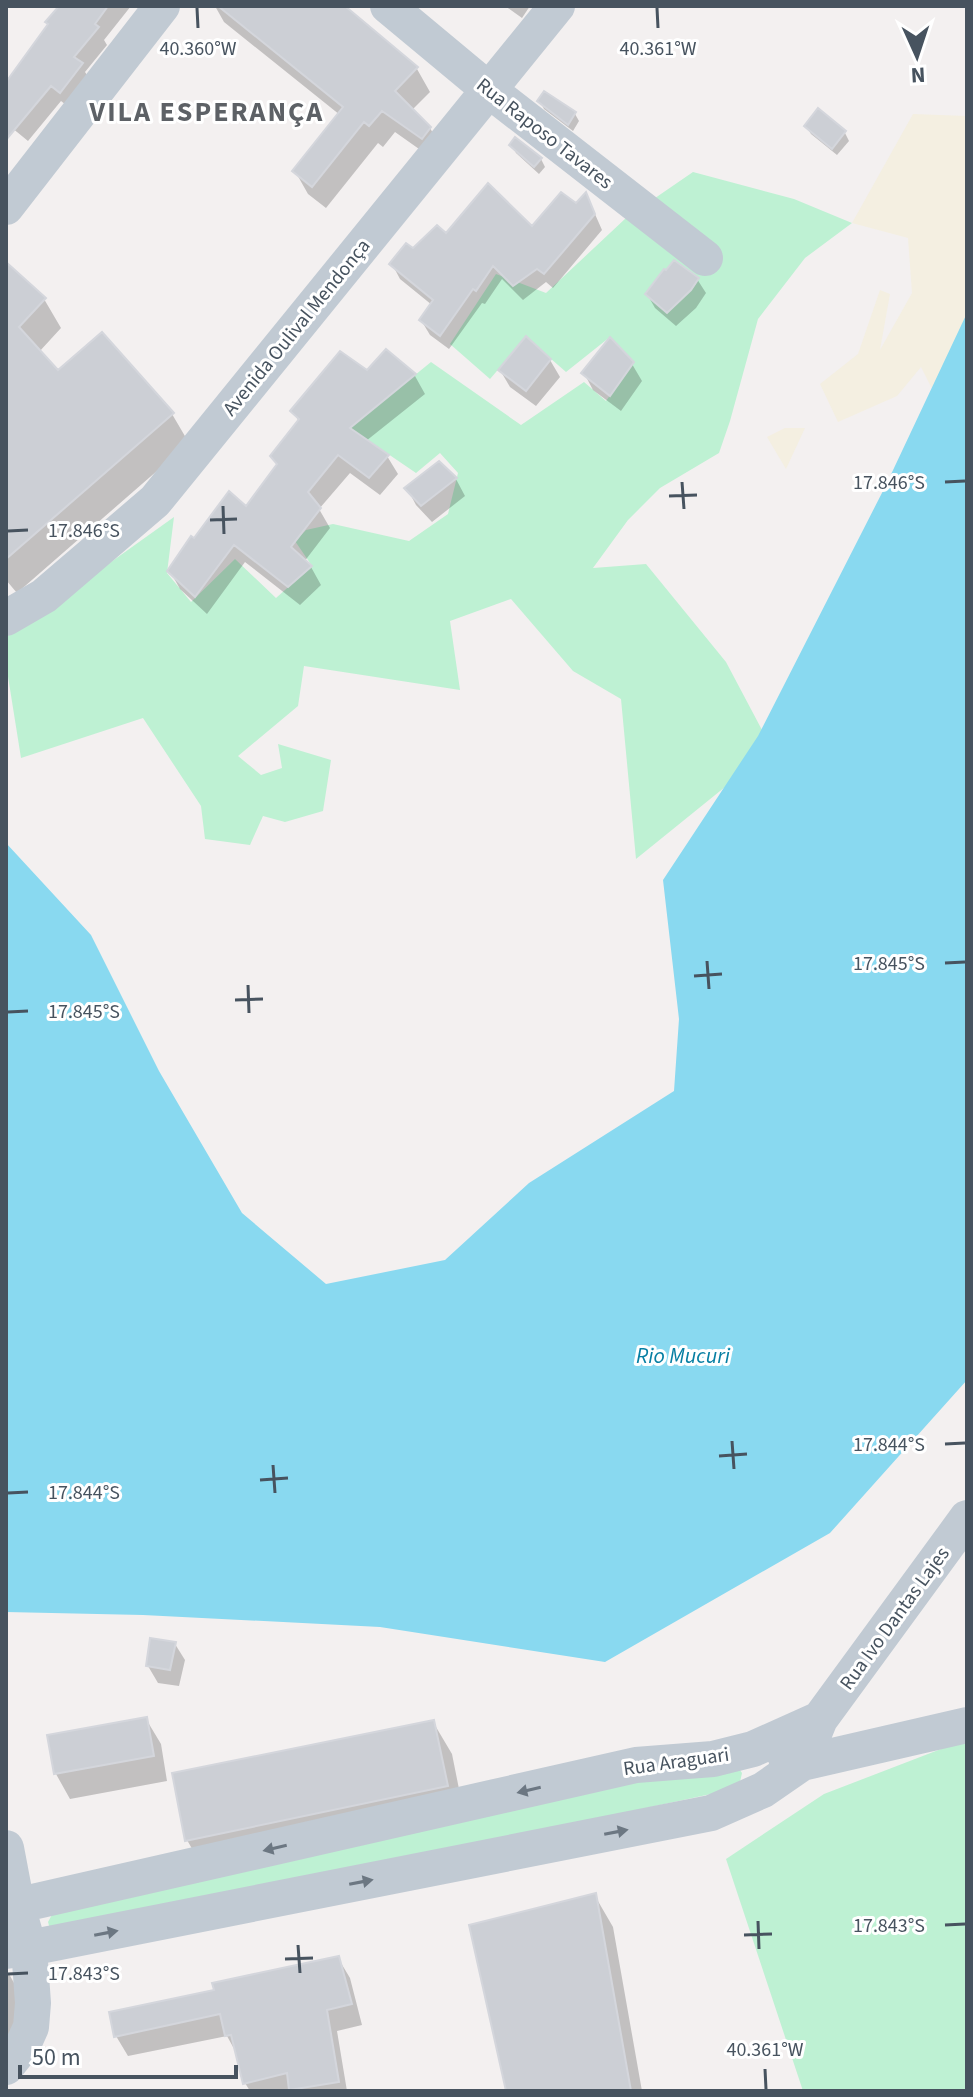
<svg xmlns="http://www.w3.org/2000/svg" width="973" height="2097" viewBox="0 0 973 2097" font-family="'Source Sans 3',sans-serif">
<rect width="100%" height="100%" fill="#f3f0f0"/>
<path fill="#bef1d3" d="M693 172 794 199 852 223 805 258 758 319 730 421 719 453 660 488 628 520 593 568 646 564 726 662 772 749 636 859 621 699 573 671 511 599 450 621 460 690 304 666 298 706 238 756 261 775 282 768 278 744 331 760 323 811 285 822 263 816 250 845 205 839 201 806 143 718 21 758 6 664V637L174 517 167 573 191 602 235 559 276 598 312 566 295 541 306 530 333 524 409 541 448 514 458 473 440 453 416 473 350 428 431 362 521 425 584 382 606 401 634 362 610 337 566 372 526 337 490 379 450 344 496 274 546 293 626 218Z
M967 1739V2091H803L726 1859 824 1794Z
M726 1762 737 1766 742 1773 740 1782 725 1791 58 1935 50 1929 48 1922 55 1909Z"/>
<path fill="#f4efe1" d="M913 114 967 116V458L921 367 897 396 838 422 820 384 858 354 880 290 890 294 880 350 912 293 908 238 852 223Z
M785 428H805L786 469 767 437Z"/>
<path fill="#89d9f0" d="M967 313V1380L830 1533 605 1662 380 1627 143 1615 6 1612V843L91 935 159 1071 242 1213 326 1284 445 1260 529 1183 674 1091 679 1019 663 880 758 736 886 485Z"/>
<path fill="#0003" d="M61 6H131L104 40 107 45 85 72 91 81 70 108 61 101 28 141 6 123V78L9 80Z
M215 6H342L417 69 430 92 412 110 430 128 443 151 436 161 395 132 383 147 378 143 326 208 308 194 295 171 340 115 224 22Z
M505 6H530L522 18Z
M540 101 575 114 579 121 573 131 544 109Z
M819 111 845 133 849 141 837 155 811 134 806 126Z
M512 145 541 159 545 167 539 174 516 153Z
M587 196 602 230 553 288 546 282 523 300 502 279 485 304 482 303 449 349 430 335 421 320 432 305 400 279 392 264 413 250 446 236 532 229 576 205Z
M6 271 44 299 61 328 39 352 58 373 172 414 189 443 17 593 6 580Z
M697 279 706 293 696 308 676 326 655 308 647 294Z
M386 352 415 376 425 394 366 441 387 456 398 474 380 495 350 473 319 509 330 528 304 562 311 567 321 585 300 605 245 562 207 614 180 589 170 571 194 540 246 509 278 466 299 422 293 411 368 373Z
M550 360 560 377 536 406 510 387 500 370Z
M632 364 642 381 621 411 593 390 584 373Z
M439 463 456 479 465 496 432 522 416 505 407 488Z
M175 1644 185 1660 179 1686 158 1683 148 1666Z
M146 1719 161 1744 167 1781 70 1799 56 1774Z
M433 1722 452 1754 465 1819 206 1873 187 1840Z
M595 1896 613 1927 642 2091H508Z
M338 1958 350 1978 362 2025 337 2031 347 2091H250L245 2083 238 2056 227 2036 128 2056 116 2036 216 1991Z
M6 1974H9L23 1999 6 2076Z"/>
<path fill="#cccfd5" stroke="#d4d6dc" stroke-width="2" d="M59 6H108L95 24 99 27 74 57 83 63 60 93 51 86 6 140V82L48 24 45 22Z
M218 6H345L418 67 395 91 431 127 422 139 382 111 369 126 364 122 312 187 292 171 343 107Z
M544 91 576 112 568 125 537 101Z
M818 108 846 131 832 149 804 126Z
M515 137 542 158 534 167 509 145Z
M488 183 532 226 561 192 576 203 586 192 595 214 544 274 537 269 513 286 493 266 476 291 473 289 440 336 419 320 433 300 389 264 406 243 413 248 437 225 446 233Z
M674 260 699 278 691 290 667 313 645 294 664 269 666 270Z
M6 262 46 298 19 327 58 370 102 332 174 413 6 559Z
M526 336 551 359 526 391 498 370Z
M610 337 634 362 610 396 581 373Z
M386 349 416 374 350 428 389 455 369 478 338 455 308 492 321 508 291 547 312 566 288 587 234 545 195 597 167 571 191 536 194 538 229 491 246 506 277 464 270 456 299 419 290 411 340 351 367 370Z
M439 461 457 478 421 506 404 488Z
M150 1638 176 1642 170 1670 146 1666Z
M147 1717 154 1756 54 1774 47 1735Z
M434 1720 448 1786 185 1841 172 1773Z
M596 1893 631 2091H506L469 1925Z
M339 1956 352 2004 327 2010 339 2082 289 2090 287 2073 243 2084 231 2035 225 2036 220 2014 114 2037 109 2012 214 1990 212 1983Z"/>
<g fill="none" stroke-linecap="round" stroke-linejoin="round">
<path stroke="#c1cad3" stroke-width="36" d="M388 6 489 90 705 258
M6 207 162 6
M6 618 44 596 155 501 557 6
M786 1758 802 1763 967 1725
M6 1848 17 1906 29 1948 33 2003 31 2027 22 2047 6 2067
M6 1908 636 1765 713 1759 753 1749 820 1719
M6 1951 29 1948 711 1813 763 1790 802 1763 820 1719 967 1518"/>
</g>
<defs><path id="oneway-solid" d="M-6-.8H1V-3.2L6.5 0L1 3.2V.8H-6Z" transform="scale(2)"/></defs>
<g fill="#6c7782">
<use href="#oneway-solid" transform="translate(529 1790) rotate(167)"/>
<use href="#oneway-solid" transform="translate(616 1832) rotate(-11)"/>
<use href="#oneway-solid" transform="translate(275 1848) rotate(167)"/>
<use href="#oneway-solid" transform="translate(361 1882) rotate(-11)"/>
<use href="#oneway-solid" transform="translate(106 1933) rotate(-11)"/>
</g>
<path fill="none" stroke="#47535f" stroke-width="3" d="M197 8 198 28M657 8 658 28M682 482 684 509M945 482 965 481M669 496 697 495M223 506 224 534M210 520 237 519M8 531 28 530M707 961 709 989M945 963 965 962M694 976 722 974M248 985 249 1013M235 1000 263 999M8 1012 28 1011M732 1441 734 1469M945 1444 965 1443M719 1456 747 1454M273 1465 275 1493M260 1480 288 1478M8 1493 28 1492M758 1921 759 1949M945 1925 965 1924M744 1935 772 1934M298 1945 300 1973M285 1959 313 1958M8 1974 28 1973M765 2069 766 2089"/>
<g text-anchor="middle" stroke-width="6" stroke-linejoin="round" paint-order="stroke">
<g font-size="20" fill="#47535f" stroke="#fff">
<text transform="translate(545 133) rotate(38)" y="7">Rua Raposo Tavares</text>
<text transform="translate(296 327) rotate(-51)" y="7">Avenida Oulival Mendonça</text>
<text transform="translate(894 1618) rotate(-54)" y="7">Rua Ivo Dantas Lajes</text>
<text transform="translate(676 1761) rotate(-8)" y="7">Rua Araguari</text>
</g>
<g font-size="22" font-style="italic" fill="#077fa3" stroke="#fff">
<text x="683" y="1363">Rio Mucuri</text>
</g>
<g font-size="28" font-weight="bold" letter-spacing="2" fill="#5d6166" stroke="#fff">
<text x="207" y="121">VILA ESPERANÇA</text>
</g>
</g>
<g font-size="20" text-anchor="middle" fill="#47535f" stroke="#fff" stroke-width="6" stroke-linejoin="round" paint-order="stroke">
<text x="198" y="55">40.360°W</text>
<text x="658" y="55">40.361°W</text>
<text x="889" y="489">17.846°S</text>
<text x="84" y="537">17.846°S</text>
<text x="889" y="970">17.845°S</text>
<text x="84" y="1018">17.845°S</text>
<text x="889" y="1451">17.844°S</text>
<text x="84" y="1499">17.844°S</text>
<text x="889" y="1932">17.843°S</text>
<text x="84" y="1980">17.843°S</text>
<text x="765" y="2056">40.361°W</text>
</g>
<rect width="973" height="2097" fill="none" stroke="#47535f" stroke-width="16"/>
<g transform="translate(917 56) rotate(177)" stroke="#ffffff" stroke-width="6" paint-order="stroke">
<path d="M0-6L14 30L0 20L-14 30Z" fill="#47535f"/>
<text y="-12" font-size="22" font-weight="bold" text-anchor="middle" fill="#47535f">N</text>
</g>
<path d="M20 2065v12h216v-12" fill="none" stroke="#47535f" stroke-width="4"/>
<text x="32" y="2065" font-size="24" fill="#47535f" stroke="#ffffff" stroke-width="6" paint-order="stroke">50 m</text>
</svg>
